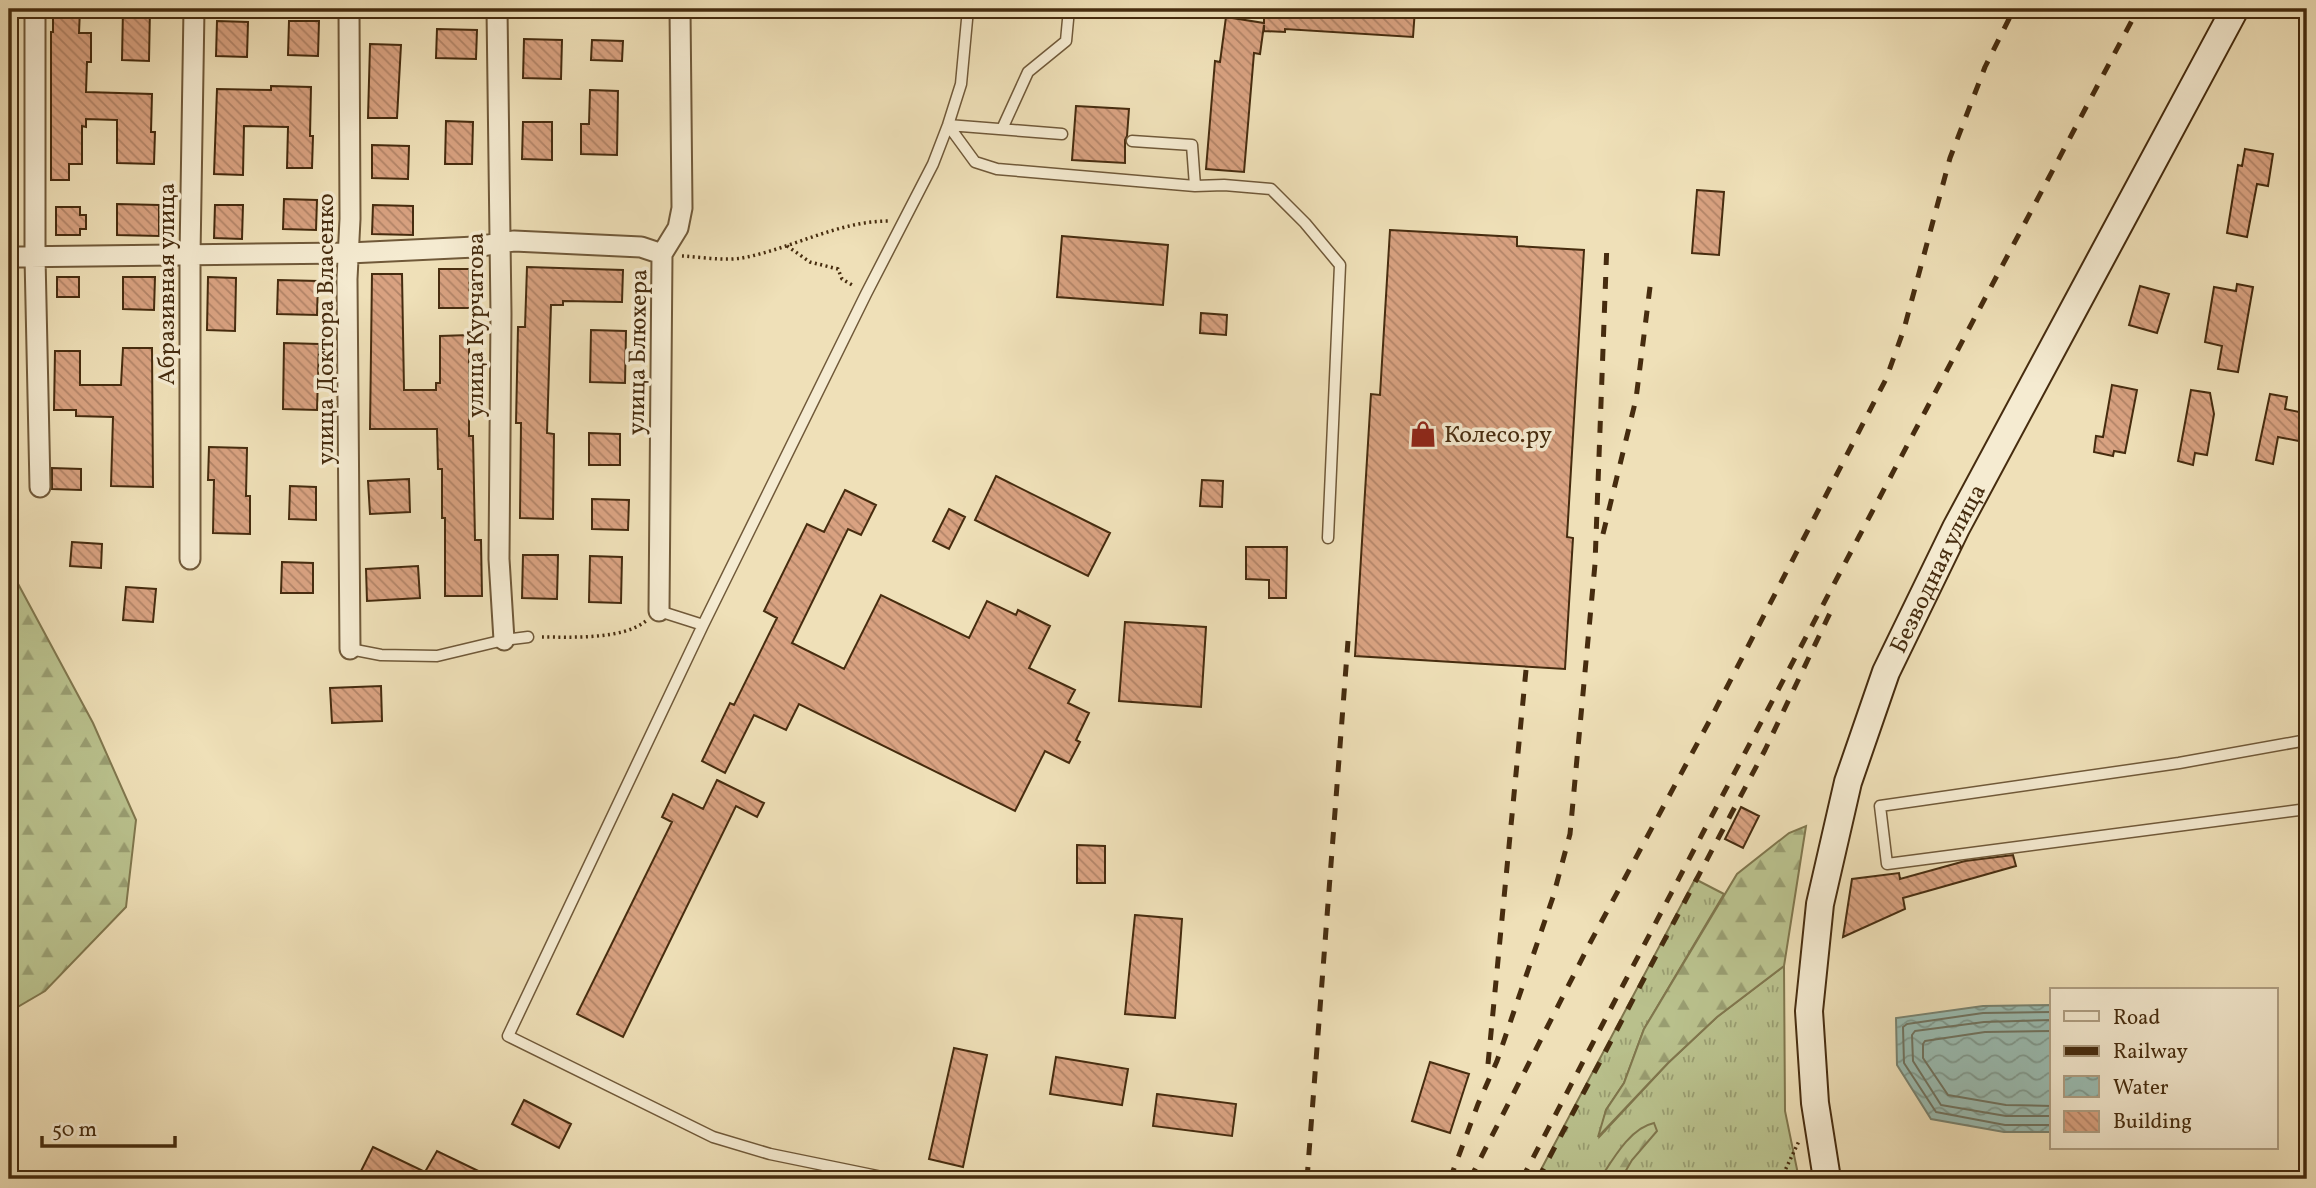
<svg xmlns="http://www.w3.org/2000/svg" width="2316" height="1188" viewBox="0 0 2316 1188" font-family="Vollkorn,serif">
<defs>
<pattern id="grass-tufts" width="24" height="20" patternUnits="userSpaceOnUse" patternTransform="scale(1.75)"><rect width="24" height="20" fill="#bac28e"/><path d="M3 7l-1-3M5 7V3M7 7l1-3M15 17l-1-3M17 17v-4M19 17l1-3" fill="none" stroke="#999e72"/></pattern>
<pattern id="forest-firs" width="22" height="20" patternUnits="userSpaceOnUse" patternTransform="scale(1.75)"><rect width="22" height="20" fill="#bac28e"/><path d="M5 1l3.5 6h-7zM16 11l3.5 6h-7z" fill="#999e72"/></pattern>
<pattern id="water-waves" width="16" height="10" patternUnits="userSpaceOnUse" patternTransform="scale(1.75)"><rect width="16" height="10" fill="#9abdb3"/><path d="M0 5q4-4 8 0t8 0" fill="none" stroke="#7f9a90"/></pattern>
<pattern id="building-back-hatch" width="6" height="6" patternUnits="userSpaceOnUse" patternTransform="scale(1.75)"><rect width="6" height="6" fill="#d9a281"/><path d="M-1 5l2 2M0 0l6 6M5-1l2 2" fill="none" stroke="#b28468"/></pattern>
</defs>
<rect width="100%" height="100%" fill="#efe0b8"/>
<filter id="stains"><feTurbulence type="fractalNoise" baseFrequency=".00286" numOctaves="4"/><feColorMatrix values="0 0 0 0 .2 0 0 0 0 .09 0 0 0 0 .02 0 0 0 .5 -.17"/></filter>
<radialGradient id="worn" r=".72"><stop offset=".6" stop-color="#630" stop-opacity="0"/><stop offset="1" stop-color="#630" stop-opacity=".3"/></radialGradient>
<path fill="url(#grass-tufts)" stroke="#80774e" stroke-width="2" d="M1695 879 1724 894 1644 1029 1624 1083 1606 1110 1600 1136 1668 1063 1717 1017 1784 966 1785 1111 1799 1179H1536Z"/>
<path fill="url(#forest-firs)" stroke="#80774e" stroke-width="2" d="M9 567 93 723 136 820 126 907 45 991 9 1012Z
M1806 826 1784 966 1717 1017 1668 1063 1598 1137 1606 1110 1624 1083 1644 1029 1737 874 1789 833Z
M1654 1123 1657 1131 1632 1160 1621 1179H1600C1613 1159 1630 1128 1654 1123Z"/>
<path fill="url(#water-waves)" stroke="#788371" stroke-width="2" d="M2052 1005V1132H2004L1931 1119 1897 1065 1896 1018 1983 1006Z"/>
<g fill="none" stroke-linecap="round" stroke-linejoin="round">
<path stroke="#707461" stroke-width="2" d="M2052 1012 1983 1013 1907 1024 1903 1027 1904 1063 1936 1112 2005 1125H2052
M2052 1020 1984 1022 1915 1031 1912 1035 1913 1061 1941 1105 2006 1116H2052
M2052 1031 1985 1032 1925 1041 1923 1044V1058L1948 1095 2006 1105 2052 1106"/>
</g>
<path fill="url(#building-back-hatch)" stroke="#462c0f" stroke-width="2" d="M53 9H80L79 33H91V62H87L86 92 152 94 151 132H155L154 164 117 163V120L86 119V127L82 126V164H69V180H51V32H53Z
M123 9H150L149 61 122 60Z
M1264 9H1415L1413 37 1285 29V32L1264 31V25L1260 54 1254 53 1244 172 1206 169 1215 61 1220 62 1226 17 1264 23Z
M217 21 248 22 247 57 216 56Z
M289 21H319L318 56 288 55Z
M437 29 477 30 476 59 436 58Z
M524 39 562 40 561 79 523 78Z
M592 40 623 41 622 61 591 60Z
M370 44 401 45 397 118H368Z
M271 86 311 87 310 136H313L312 168H287L288 127 244 126 243 175 214 174 217 89 271 90Z
M590 90 618 91 617 155 581 154V124H589Z
M1076 106 1129 109 1127 136 1125 140V163L1072 160Z
M446 121 473 122 472 164H445Z
M523 122H552V160L522 159Z
M372 145 409 146 408 179 372 178Z
M2245 149 2273 154 2268 186 2257 184 2247 237 2227 233 2238 165 2242 166Z
M1697 190 1724 192 1719 255 1692 253Z
M284 199 317 200 316 230 283 229Z
M117 204 159 205V236L117 235Z
M215 205H243L242 239 214 238Z
M373 205 413 206V235L372 234Z
M56 207H80V215H86V229H80V235H56Z
M1390 230 1517 237V246L1584 250 1567 537 1573 538 1565 669 1355 656 1371 394 1380 395Z
M1062 236 1168 245 1163 305 1057 297Z
M527 267 623 270 622 302 563 301V305H551L547 433 554 434 553 519 520 518 521 423H516L518 327H525Z
M439 269H469L470 308H439Z
M372 274H402L404 390H436V383H440V336L469 335V436H473L475 540H481L482 596H445V518H442V469H438L437 429H370Z
M57 277H79V297H57Z
M123 277H155L154 310 123 309Z
M208 277 236 278 235 331 207 330Z
M278 280 318 281 317 315 277 314Z
M2237 284 2253 287 2238 372 2218 369 2222 346 2205 342 2214 287 2236 291Z
M2140 286 2169 294 2157 333 2129 325Z
M1201 313 1227 315 1226 335 1200 333Z
M591 330 626 331 625 383 590 382Z
M284 343 319 344 317 410 283 409Z
M123 348H152L153 487 111 486 113 417 76 416V410H54L55 351H80V385H121Z
M2112 385 2137 390 2125 453 2114 451 2113 456 2094 452 2096 436 2103 437Z
M2191 390 2210 393 2214 414 2207 455 2195 453 2193 465 2178 461Z
M2270 394 2287 397 2285 409 2304 413 2299 441 2278 437 2273 464 2256 460Z
M589 433 620 434V465H589Z
M209 447 247 448 246 496H250V534L213 533 214 480H208Z
M52 468 81 469V490L52 489Z
M996 476 1110 533 1088 576 975 520Z
M409 479 410 512 370 514 368 481Z
M1202 480 1223 481 1222 507 1200 506Z
M290 486 316 487V520L289 519Z
M845 490 876 505 861 535 848 529 792 643 844 669 881 595 969 638 987 601 1016 615 1018 610 1050 626 1029 668 1075 690 1068 703 1089 713 1076 740 1080 742 1069 763 1045 751 1015 811 799 704 786 730 754 715 725 773 702 761 730 703 734 705 777 618 764 611 807 524 824 532Z
M592 499 629 500 628 530 592 529Z
M949 509 965 517 949 549 933 541Z
M72 542 102 544 101 568 70 566Z
M1246 547H1287L1286 598H1269V580L1246 579Z
M523 555H558L557 599 522 598Z
M590 556 622 557 621 603 589 602Z
M282 562 313 563V593H281Z
M418 566 420 598 367 601 366 569Z
M126 587 156 589 153 622 123 620Z
M1125 622 1206 627 1201 707 1119 701Z
M381 686 382 721 332 723 330 688Z
M717 780 764 803 757 817 736 806 623 1037 577 1014 672 822 662 817 673 794 703 809Z
M1741 807 1759 816 1743 848 1725 839Z
M1077 845 1105 846V883H1077Z
M2013 855 2016 866 1903 898 1905 909 1843 937 1852 879 1899 873 1900 879 1965 861Z
M1135 915 1182 919 1175 1018 1125 1014Z
M954 1048 987 1055 963 1167 929 1159Z
M1056 1057 1128 1069 1122 1105 1050 1094Z
M1430 1062 1469 1074 1450 1133 1412 1121Z
M1157 1094 1236 1104 1232 1136 1153 1126Z
M524 1100 571 1124 559 1148 512 1124Z
M373 1147 425 1172 437 1151 495 1179H357Z"/>
<g fill="none" stroke-linecap="round" stroke-linejoin="round">
<defs>
<path id="lane" d="M1002 129 1028 72 1066 41 1069 9
M1062 134 948 125 975 162 997 169 1195 186 1224 185 1271 189 1305 223 1340 265 1328 538
M1132 141 1192 145 1195 186
M659 611 703 625
M350 649 381 655 437 656 504 640 528 637
M2307 740 2179 763 1880 806 1887 864 2307 809
M892 1179 770 1154 713 1137 508 1036 703 625 866 294 933 164 948 125 961 84 968 9"/>
<path id="street" d="M35 9V257L40 487
M349 9 350 219 347 279 350 649
M497 9 501 314 499 559 504 640
M9 257 349 253 475 247 514 241 641 247 662 254
M190 559V255L194 9
M659 611 662 254 678 228 682 208 680 9"/>
<g id="secondary">
<path id="s1" d="M1827 1179 1815 1103 1809 1011 1820 904 1848 782 1886 672 1956 528 2235 9"/>
</g>
</defs>
<use href="#lane" stroke="#705939" stroke-width="13"/>
<use href="#street" stroke="#705939" stroke-width="23"/>
<use href="#secondary" stroke="#462c0f" stroke-width="30"/>
<path stroke="#462c0f" stroke-width="3.5" stroke-dasharray="2 3.5" stroke-linecap="butt" d="M787 246 810 262 838 269 842 279 854 286
M682 256C701 257 723 261 742 258 791 249 838 221 889 221
M542 637C572 637 622 640 646 621
M1445 1179 1451 1177H1471L1473 1179
M1781 1179 1799 1141"/>
<use href="#lane" stroke="#f5ebd1" stroke-width="10"/>
<use href="#street" stroke="#f5ebd1" stroke-width="19"/>
<use href="#secondary" stroke="#f5ebd1" stroke-width="26"/>
<path stroke="#462c0f" stroke-width="5" stroke-dasharray="12 12" stroke-linecap="butt" d="M1603 534 1636 399 1651 279
M1488 1064 1526 670
M1307 1179 1348 641
M1450 1179 1478 1104 1497 1061 1553 897 1570 834 1595 564 1607 242
M1470 1179 1590 943 1711 718 1886 379 1904 329 1950 158 1985 67 2014 9
M1522 1179C1725 788 1932 399 2138 9
M1538 1179 1765 750 1830 613"/>
</g>
<defs>
<symbol id="shop-bare" viewBox="-9 -9 18 18"><path d="M-5-2.5h2.3a2.7 3.5 0 0 1 5.4 0H5L5.5 6h-11ZM-1.5-2.5h3a1.5 2.3 0 0 0-3 0Z" fill="#8f2418" stroke="#f5ebd1" stroke-width="2.5" paint-order="stroke"/></symbol>
</defs>
<g fill-rule="evenodd">
<use href="#shop-bare" x="1404" y="415" width="38" height="38"/>
</g>
<g text-anchor="middle" stroke-width="7" stroke-linejoin="round" paint-order="stroke">
<g font-size="24" fill="#462c0f" stroke="#f5ebd1">
<text transform="translate(166 284) rotate(-90)" y="8">Абразивная улица</text>
<text transform="translate(475 325) rotate(-90)" y="8">улица Курчатова</text>
<text transform="translate(325 329) rotate(-90)" y="8">улица Доктора Власенко</text>
<text transform="translate(637 352) rotate(-89)" y="8">улица Блюхера</text>
<text dy="8" stroke="none"><textPath href="#s1" startOffset="634">Безводная улица</textPath></text>
</g>
<g font-size="24" fill="#462c0f" stroke="#f5ebd1" text-anchor="start">
<text x="1444" y="442">Колесо.ру</text>
</g>
</g>
<rect width="2316" height="1188" fill="none" stroke="#efe0b8" stroke-width="35"/>
<rect x="10" y="10" width="2295" height="1167" fill="none" stroke="#462c0f" stroke-width="3.5"/>
<rect x="18" y="18" width="2281" height="1153" fill="none" stroke="#462c0f" stroke-width="2"/>
<rect x="2050" y="988" width="228" height="161" fill="#f5ebd1" stroke="#af9f83" stroke-width="2"/>
<rect x="2064" y="1011" width="35" height="10" fill="#f5ebd1" stroke="#af9f83" stroke-width="2"/>
<text x="2113" y="1024" font-size="21" fill="#462c0f">Road</text>
<rect x="2064" y="1046" width="35" height="10" fill="#462c0f" stroke="#af9f83" stroke-width="2"/>
<text x="2113" y="1058" font-size="21" fill="#462c0f">Railway</text>
<rect x="2064" y="1076" width="35" height="21" fill="url(#water-waves)" stroke="#af9f83" stroke-width="2"/>
<text x="2113" y="1094" font-size="21" fill="#462c0f">Water</text>
<rect x="2064" y="1111" width="35" height="21" fill="url(#building-back-hatch)" stroke="#af9f83" stroke-width="2"/>
<text x="2113" y="1128" font-size="21" fill="#462c0f">Building</text>
<path d="M42 1136v10h133v-10" fill="none" stroke="#462c0f" stroke-width="3.5"/>
<text x="52" y="1136" font-size="21" fill="#462c0f" stroke="#f5ebd1" stroke-width="5" paint-order="stroke">50 m</text>
<rect width="100%" height="100%" filter="url(#stains)"/>
<rect width="100%" height="100%" fill="url(#worn)"/>
</svg>
